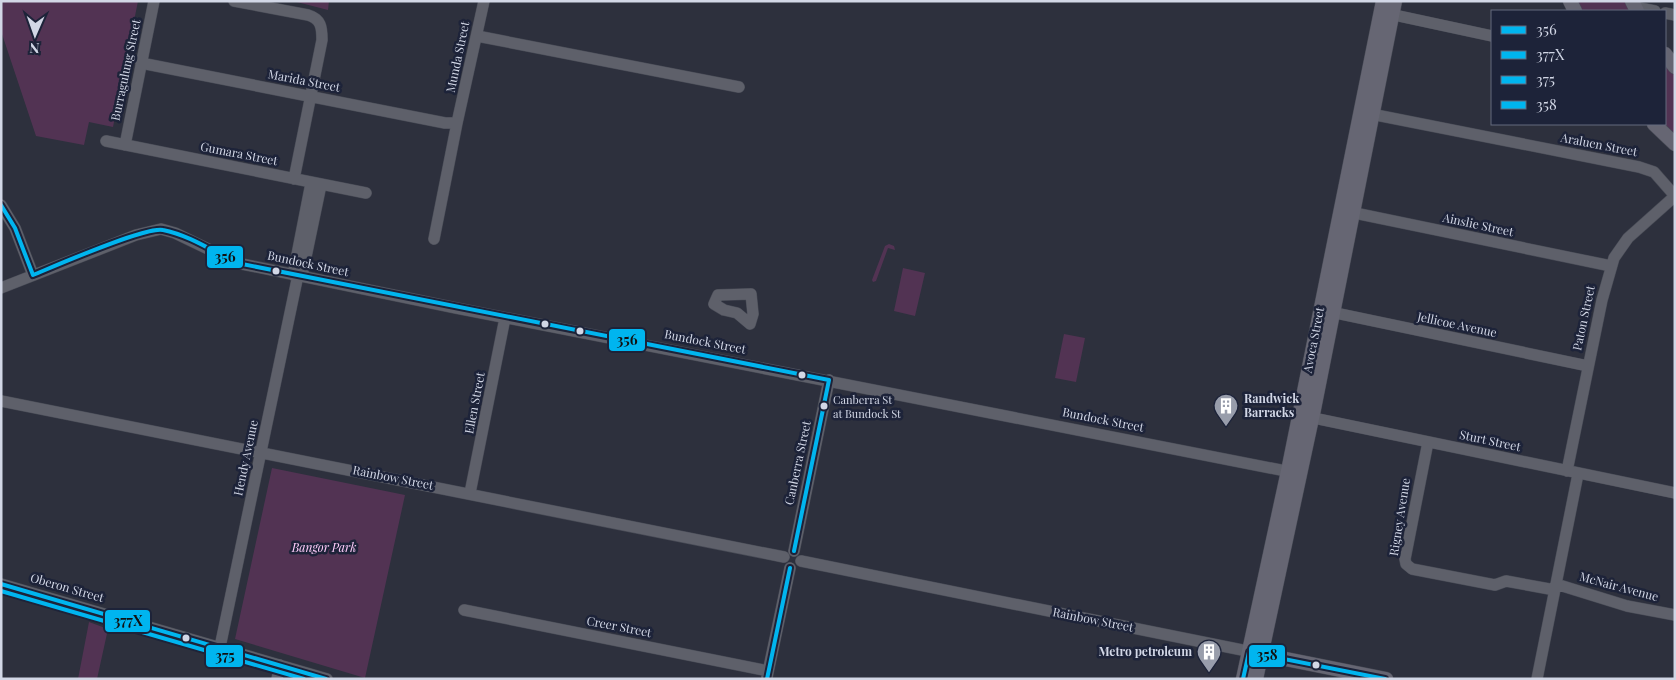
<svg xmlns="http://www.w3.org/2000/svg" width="1676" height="680" viewBox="0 0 1676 680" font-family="'Playfair Display',serif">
<rect width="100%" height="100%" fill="#2d303d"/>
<path fill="#523353" d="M1 1H138L113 127 89 122 84 145 36 136 1 31Z
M293 1H329L328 10Z
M1576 1H1628L1634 11H1581Z
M1665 61 1675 77V137L1661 124H1665Z
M889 244 894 246 895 250 888 248 876 281 873 282 872 280 885 246Z
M903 268 925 273 915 316 894 311Z
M1064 334 1085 338 1076 382 1055 378Z
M272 468 405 495 365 678 235 639Z
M89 622 108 629 97 679H78Z"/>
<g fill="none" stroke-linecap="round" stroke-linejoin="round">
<defs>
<path id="minor" d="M234 1 308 15C321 19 322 27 322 40L294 179
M1635 7 1655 11
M1385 13 1492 36
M1665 13 1675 15
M477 36 739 87
M141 63 445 123H457L484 1
M1366 113 1639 167 1654 172 1675 196
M106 141 366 193
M125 145 154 1
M1 205 15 228 33 275
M1345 211 1611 266
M434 239 457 123
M293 275 311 183
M302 276 321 185
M1 288 136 235 161 229 175 233 237 263 456 308 1296 473
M751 294 753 314 750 324 737 313 724 310 714 304 718 295Z
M1326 311 1588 366
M1 401 784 557
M1304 416 1675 493
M1428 442 1405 559 1406 564 1412 569 1495 585 1506 581 1555 590
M1567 471 1602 300 1614 258 1628 238 1675 196
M470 493 505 318
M794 551 829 380
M801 561 1257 653
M1 584 327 679
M1556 584 1627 606 1675 615
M464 610 768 671
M220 647 298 275
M767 677 790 568
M277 679 280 665
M1537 679 1578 474"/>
<path id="major" d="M1570 1 1575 11
M1632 1 1637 11
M1665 54 1675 67
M1654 124 1675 144
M1261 654 1386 679
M1243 679 1288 471 1383 1
M1256 679 1314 409 1395 1"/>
</defs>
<use href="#minor" stroke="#484b56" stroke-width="12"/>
<use href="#major" stroke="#484b56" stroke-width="15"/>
<use href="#minor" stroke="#5e606a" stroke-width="11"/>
<use href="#major" stroke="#666673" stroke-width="14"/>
<defs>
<path id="bus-1" d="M1 205 15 228 33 275
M33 275C55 266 146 226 163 230 189 235 214 252 237 263L829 380
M794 551 829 380
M767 679 790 568"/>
<path id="bus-2" d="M1 584 326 679"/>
<path id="bus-3" d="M1 591 304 679"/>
<path id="bus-4" d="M1243 679 1249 652 1385 679"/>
</defs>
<use href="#bus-1" stroke="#1d2339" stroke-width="8"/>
<use href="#bus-2" stroke="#1d2339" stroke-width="8"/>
<use href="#bus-3" stroke="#1d2339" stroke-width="8"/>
<use href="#bus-4" stroke="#1d2339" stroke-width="8"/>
<use href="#bus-1" stroke="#00b5ef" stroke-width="4"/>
<use href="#bus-2" stroke="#00b5ef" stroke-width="4"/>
<use href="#bus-3" stroke="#00b5ef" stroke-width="4"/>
<use href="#bus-4" stroke="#00b5ef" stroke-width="4"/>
</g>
<defs>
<symbol id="building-pin" viewBox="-11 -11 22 30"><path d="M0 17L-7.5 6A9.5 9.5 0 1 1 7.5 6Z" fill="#989dab" stroke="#1d2339"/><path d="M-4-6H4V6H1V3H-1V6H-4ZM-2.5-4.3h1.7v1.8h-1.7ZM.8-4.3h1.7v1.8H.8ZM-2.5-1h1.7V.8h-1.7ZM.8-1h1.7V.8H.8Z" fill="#fff"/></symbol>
</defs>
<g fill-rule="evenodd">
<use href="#building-pin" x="1212" y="392" width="28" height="38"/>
<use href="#building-pin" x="1195" y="638" width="28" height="38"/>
</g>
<g fill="#d2d7e6" stroke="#1d2339" stroke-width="2">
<circle cx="276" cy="271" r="4.5"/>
<circle cx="545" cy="324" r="4.5"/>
<circle cx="580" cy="331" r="4.5"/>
<circle cx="802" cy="375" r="4.5"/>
<circle cx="824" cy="406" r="4.5"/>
<circle cx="186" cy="638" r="4.5"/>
<circle cx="1316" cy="665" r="4.5"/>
</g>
<g text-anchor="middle" stroke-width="5" stroke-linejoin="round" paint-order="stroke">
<g font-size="11" fill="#d2d7e6" stroke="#1d2339" text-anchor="start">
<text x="833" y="404">Canberra St<tspan x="833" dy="14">at Bundock St</tspan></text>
</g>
<g font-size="12" fill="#d2d7e6" stroke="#1d2339">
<text transform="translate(458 57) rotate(-78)" y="4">Munda Street</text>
<text transform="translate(126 70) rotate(-78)" y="4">Burragulung Street</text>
<text transform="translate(304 81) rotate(11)" y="4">Marida Street</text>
<text transform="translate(1599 145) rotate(11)" y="4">Araluen Street</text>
<text transform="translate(239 154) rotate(11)" y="4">Gumara Street</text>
<text transform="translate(1478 225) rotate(12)" y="4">Ainslie Street</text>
<text transform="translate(308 264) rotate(12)" y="4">Bundock Street</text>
<text transform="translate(1584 318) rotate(-78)" y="4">Paton Street</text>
<text transform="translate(1457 325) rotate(12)" y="4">Jellicoe Avenue</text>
<text transform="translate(1314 340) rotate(-79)" y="4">Avoca Street</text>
<text transform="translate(705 342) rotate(11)" y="4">Bundock Street</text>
<text transform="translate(475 403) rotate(-79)" y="4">Ellen Street</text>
<text transform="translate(1103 420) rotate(11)" y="4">Bundock Street</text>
<text transform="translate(1490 441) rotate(12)" y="4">Sturt Street</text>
<text transform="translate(246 458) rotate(-78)" y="4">Hendy Avenue</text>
<text transform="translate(798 463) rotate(-78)" y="4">Canberra Street</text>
<text transform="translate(393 478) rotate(11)" y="4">Rainbow Street</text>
<text transform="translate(1400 517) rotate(-81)" y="4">Rigney Avenue</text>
<text transform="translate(1619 587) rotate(15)" y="4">McNair Avenue</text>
<text transform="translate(67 588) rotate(16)" y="4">Oberon Street</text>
<text transform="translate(1093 620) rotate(11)" y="4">Rainbow Street</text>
<text transform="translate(619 627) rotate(11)" y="4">Creer Street</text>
</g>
<g font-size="12" font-weight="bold" fill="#d2d7e6" stroke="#1d2339" text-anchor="start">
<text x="1244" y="403">Randwick<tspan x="1244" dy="14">Barracks</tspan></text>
<text x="1192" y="656" text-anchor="end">Metro petroleum</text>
</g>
<g font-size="12" font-style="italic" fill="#ffcdfb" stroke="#1d2339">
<text x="324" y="552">Bangor Park</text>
</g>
</g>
<g stroke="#1d2339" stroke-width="2">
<rect x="206" y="245" width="38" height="24" rx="5" fill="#00b5ef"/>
<rect x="608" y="328" width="38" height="24" rx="5" fill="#00b5ef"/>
<rect x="104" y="609" width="47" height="24" rx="5" fill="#00b5ef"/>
<rect x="1248" y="644" width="38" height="24" rx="5" fill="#00b5ef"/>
<rect x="205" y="644" width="39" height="24" rx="5" fill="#00b5ef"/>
</g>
<g font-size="14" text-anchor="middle" font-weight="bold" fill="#111">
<text x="225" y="262">356</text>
<text x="627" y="345">356</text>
<text x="128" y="626">377X</text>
<text x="1267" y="660">358</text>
<text x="225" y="661">375</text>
</g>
<rect width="1676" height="680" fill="none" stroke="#d2d7e6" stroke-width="5"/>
<rect x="1491" y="10" width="175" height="115" fill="#1d2339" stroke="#656b7e"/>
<rect x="1501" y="26" width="25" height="8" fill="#00b5ef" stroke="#656b7e"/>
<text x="1536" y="35" font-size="15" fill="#d2d7e6">356</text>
<rect x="1501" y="51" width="25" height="8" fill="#00b5ef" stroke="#656b7e"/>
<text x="1536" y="60" font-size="15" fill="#d2d7e6">377X</text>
<rect x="1501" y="76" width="25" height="8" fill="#00b5ef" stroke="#656b7e"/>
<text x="1536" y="85" font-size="15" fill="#d2d7e6">375</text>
<rect x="1501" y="101" width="25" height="8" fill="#00b5ef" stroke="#656b7e"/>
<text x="1536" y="110" font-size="15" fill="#d2d7e6">358</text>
<g transform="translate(35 35) rotate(182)" stroke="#1d2339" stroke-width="4" paint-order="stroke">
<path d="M0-4L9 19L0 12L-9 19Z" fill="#d2d7e6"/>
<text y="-8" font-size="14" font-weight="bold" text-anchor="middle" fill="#d2d7e6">N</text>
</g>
</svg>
